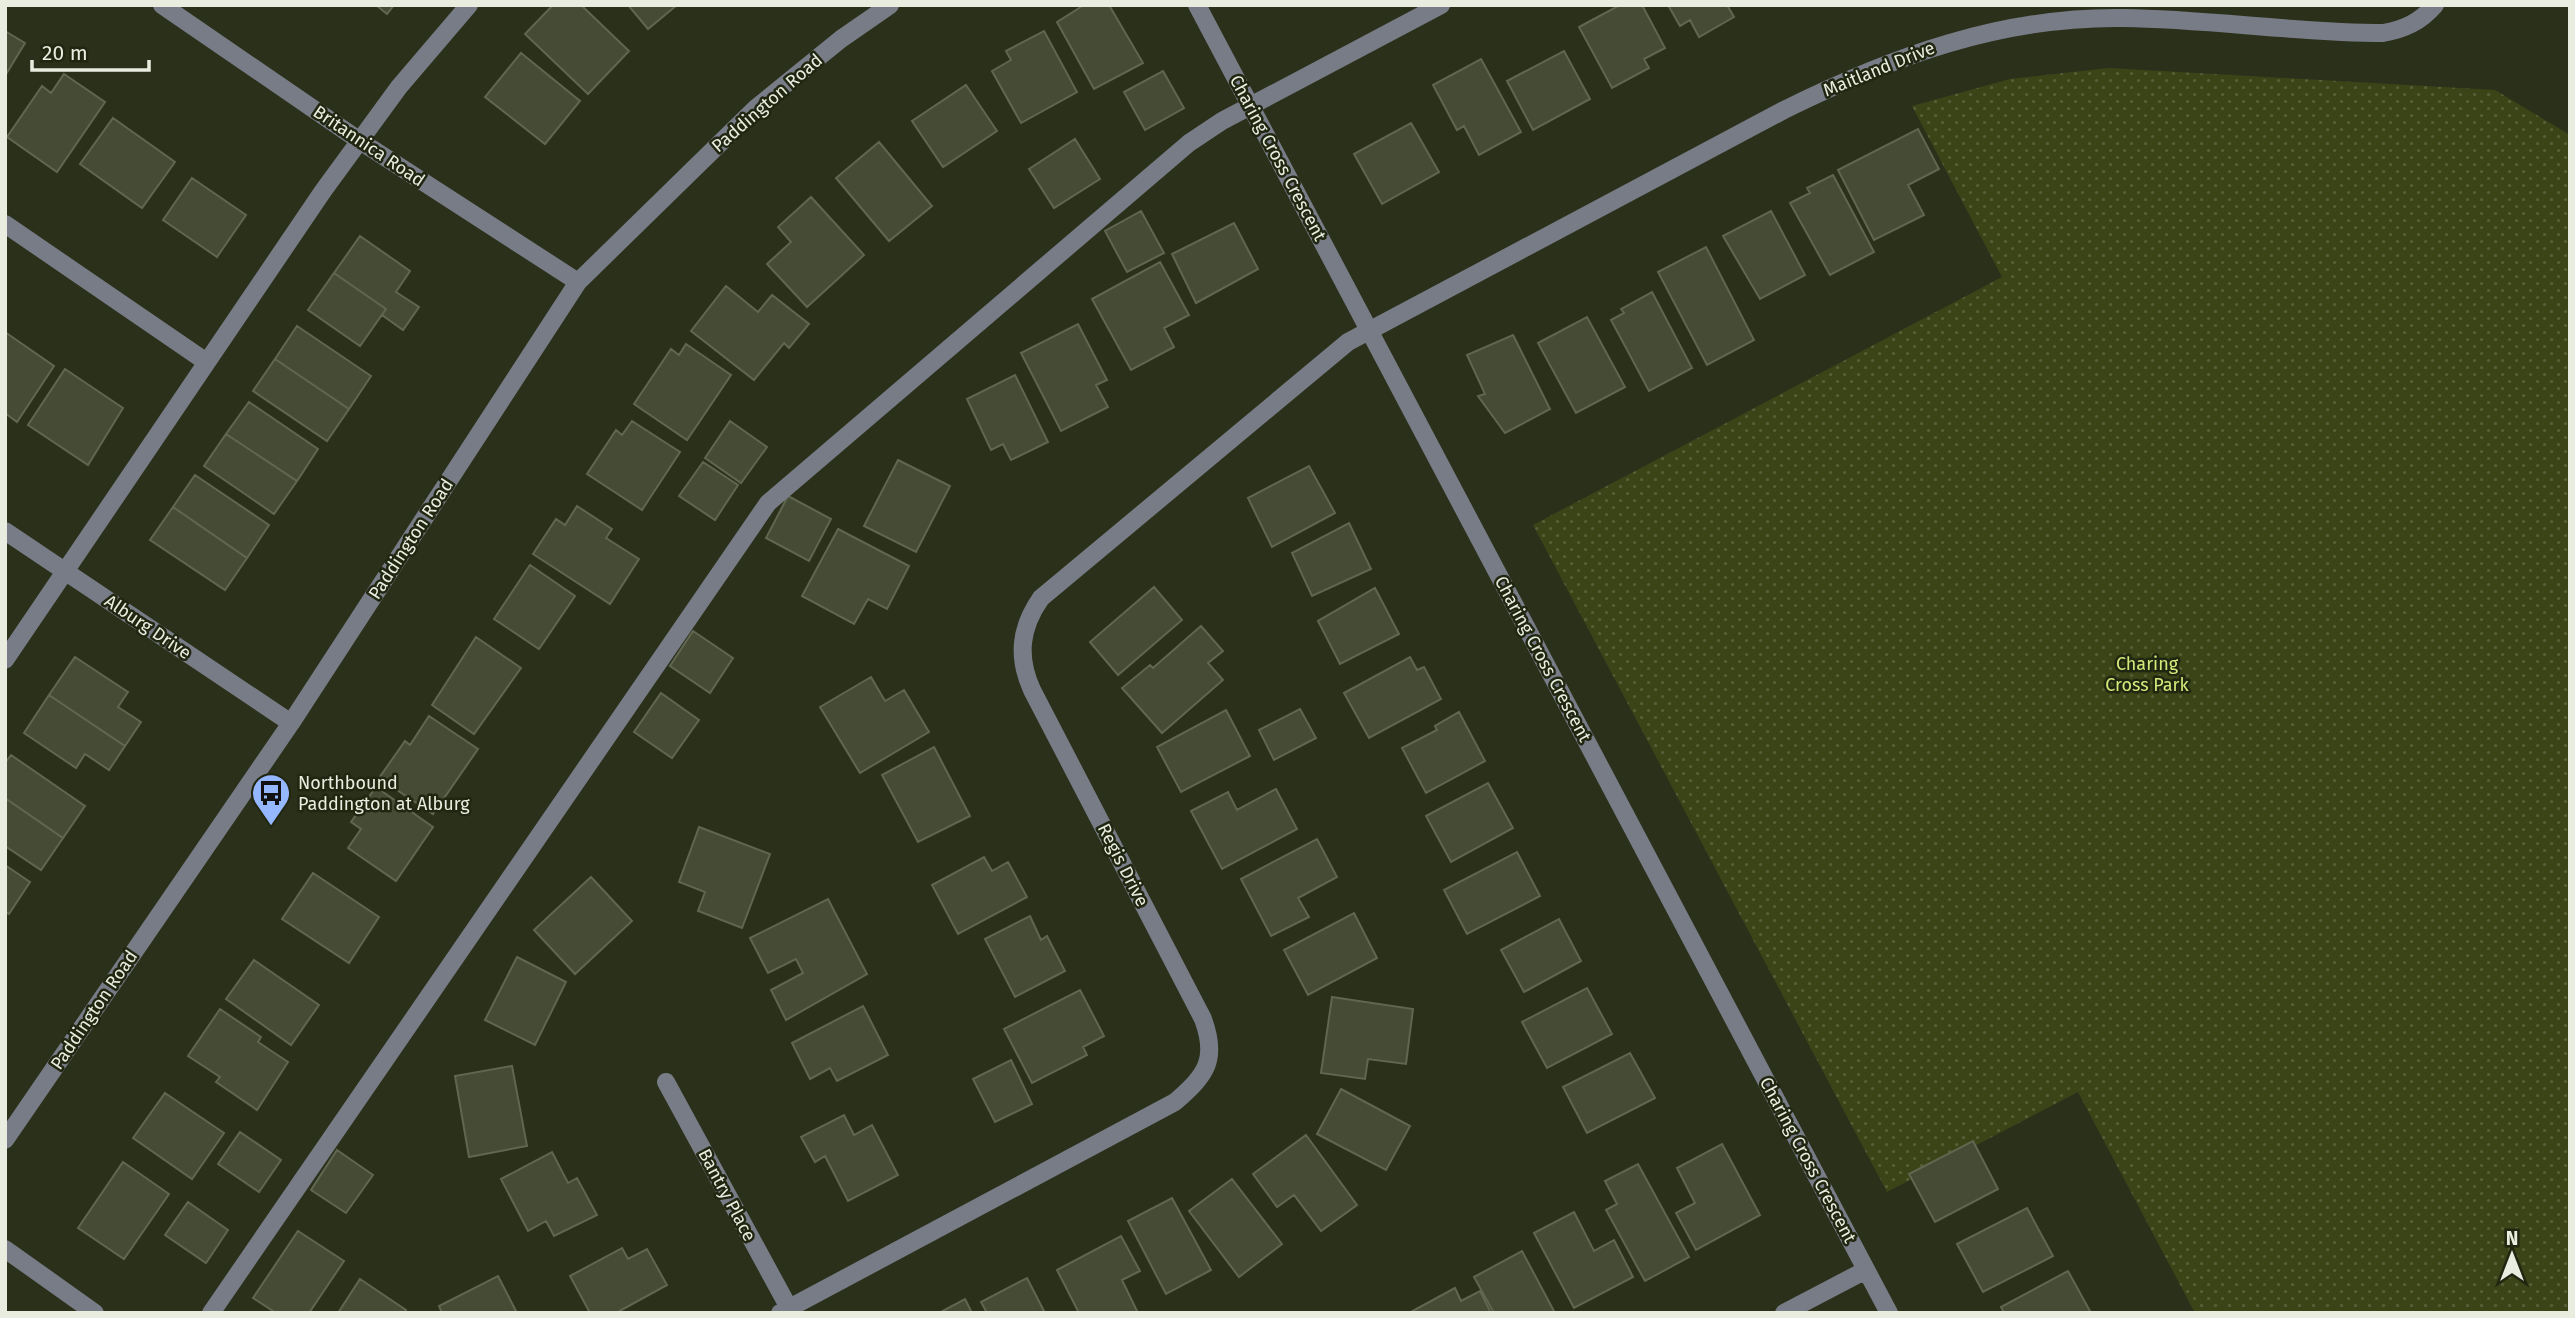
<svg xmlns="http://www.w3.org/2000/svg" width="2575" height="1318" viewBox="0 0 2575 1318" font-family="'Fira Sans',sans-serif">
<defs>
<pattern id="park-dots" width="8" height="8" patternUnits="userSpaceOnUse" patternTransform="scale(1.75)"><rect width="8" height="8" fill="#3b4417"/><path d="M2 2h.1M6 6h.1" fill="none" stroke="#575f38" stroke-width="1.8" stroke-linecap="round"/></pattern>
</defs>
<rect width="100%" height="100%" fill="#2b301b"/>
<path fill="url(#park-dots)" d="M2109 68 2495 90 2570 135V1313H2195L2078 1092 1887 1192 1533 525 2002 277 1912 106 2010 79Z"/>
<path fill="#464b35" stroke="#60664f" stroke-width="2" d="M376 5H394L387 14Z
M553 5H581L629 51 588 94 525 34Z
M628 5H677L648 29Z
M1084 5H1109L1143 63 1094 89 1057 22Z
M1620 5H1642L1665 48 1644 59 1649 68 1612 88 1579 27Z
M1668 5H1727L1734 17 1699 37 1690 20 1680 26Z
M5 31 25 43 5 76Z
M1044 31 1077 92 1021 123 992 71 1011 60 1006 51Z
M1564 51 1590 99 1533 130 1507 81Z
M521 53 580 101 545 144 485 97Z
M1481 59 1521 132 1479 155 1464 126 1457 130 1433 85Z
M1163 71 1184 108 1145 130 1124 92Z
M64 74 105 102 57 172 7 137 42 86 51 93Z
M966 85 997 131 943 167 912 121Z
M113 118 175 162 142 208 80 164Z
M1411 123 1439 172 1382 204 1354 154Z
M1918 129 1939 169 1908 185 1924 215 1874 240 1838 170Z
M1075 139 1100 179 1054 208 1029 169Z
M879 142 932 206 889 241 836 178Z
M1833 175 1874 252 1830 275 1790 203 1810 193 1807 188Z
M192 178 246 215 217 257 163 220Z
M811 197 864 255 807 307 767 264 791 242 778 227Z
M1141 211 1164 253 1127 272 1105 231Z
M1771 211 1805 275 1760 299 1723 236Z
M1234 223 1258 269 1196 303 1172 254Z
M360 236 410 271 396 292 419 307 403 330 382 315 386 309 334 273Z
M1706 247 1754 340 1707 365 1658 272Z
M1160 262 1189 315 1164 328 1174 347 1131 370 1092 299Z
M334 273 386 309 360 346 308 310Z
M726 286 758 312 772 295 809 324 789 348 784 343 754 380 691 331Z
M1652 292 1692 368 1649 391 1611 320 1624 313 1621 309Z
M1587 317 1625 387 1576 413 1538 343Z
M1078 324 1107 380 1096 385 1108 407 1061 431 1021 353Z
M297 326 371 376 349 409 275 359Z
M5 332 54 366 17 422 5 413Z
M1513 335 1550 409 1505 433 1478 396 1485 394 1467 355Z
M686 344 731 375 687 440 634 404 671 349 679 355Z
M275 359 349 409 327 441 253 391Z
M65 369 123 408 88 465 28 425Z
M1015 375 1048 442 1011 460 1003 444 991 450 967 399Z
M249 402 318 449 297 481 226 434Z
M632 421 680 452 642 510 587 474 616 430 622 435Z
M730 421 767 447 741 483 705 458Z
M226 434 297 481 274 514 204 466Z
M898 460 950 486 916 552 864 526Z
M703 462 738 485 715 520 679 496Z
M1309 466 1335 513 1272 547 1248 498Z
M195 475 269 525 247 558 173 507Z
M788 496 831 519 809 561 766 538Z
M577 506 612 529 606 538 639 559 610 604 533 554 556 519 565 525Z
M173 507 247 558 225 590 150 540Z
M1349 523 1371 569 1312 596 1292 553Z
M838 529 909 566 887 609 868 599 854 624 802 596Z
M530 565 575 596 539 649 494 619Z
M1154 587 1182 620 1118 675 1090 642Z
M1375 588 1399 634 1340 664 1318 621Z
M1201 626 1223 651 1208 663 1223 680 1162 733 1122 688 1150 665 1153 668Z
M693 631 733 658 710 693 670 666Z
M476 637 521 668 474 734 432 705Z
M75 657 128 692 118 707 141 722 125 746 49 695Z
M1410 657 1417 670 1424 667 1441 699 1369 738 1344 693Z
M871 677 885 701 904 690 929 732 860 773 820 707Z
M661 693 699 720 672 758 634 732Z
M49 695 125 746 109 770 85 754 76 768 24 733Z
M1300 709 1316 738 1274 760 1259 730Z
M1226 710 1250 756 1181 792 1157 747Z
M1459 712 1485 761 1426 793 1402 748 1437 730 1435 726Z
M429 716 478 749 433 814 379 778 405 741 410 745Z
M934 747 970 816 918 842 882 775Z
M11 755 85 806 63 838 5 798V763Z
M1488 783 1513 828 1451 862 1426 816Z
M376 787 433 827 396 881 348 848 361 829 351 822Z
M1276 789 1297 829 1222 869 1191 811 1228 792 1237 810Z
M5 798 63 838 41 870 5 846Z
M699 827 770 854 742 928 698 911 705 892 679 882Z
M1317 839 1337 877 1298 898 1309 917 1271 936 1241 879Z
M1517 852 1540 896 1467 934 1444 890Z
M984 857 992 871 1008 862 1027 897 958 934 932 885Z
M5 865 30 882 9 914 5 912Z
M313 873 379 917 349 963 282 919Z
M591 877 632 921 575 974 534 930Z
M828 899 867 974 786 1020 771 990 803 973 796 959 768 973 750 938Z
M1354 913 1377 958 1308 995 1284 950Z
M1030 916 1041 940 1047 936 1065 971 1015 997 985 939Z
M1559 919 1581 961 1524 992 1501 950Z
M517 957 566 982 535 1045 485 1020Z
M254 960 319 1005 291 1045 226 999Z
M1587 988 1612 1034 1547 1068 1522 1022Z
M1080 990 1104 1036 1083 1047 1087 1055 1032 1083 1004 1029Z
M1332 997 1413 1009 1406 1064 1368 1059 1365 1079 1321 1073Z
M863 1006 888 1055 837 1081 830 1068 810 1079 792 1043Z
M220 1009 261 1037 258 1042 288 1062 257 1110 216 1082 220 1077 188 1056Z
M1630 1053 1655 1098 1587 1133 1563 1087Z
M1011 1060 1032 1104 995 1122 973 1079Z
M512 1066 527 1146 469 1157 455 1076Z
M1341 1089 1410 1126 1386 1170 1317 1134Z
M165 1093 224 1133 192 1179 133 1138Z
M844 1115 854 1135 872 1125 898 1175 848 1201 825 1156 815 1162 801 1137Z
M240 1132 281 1160 259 1192 218 1164Z
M1306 1135 1357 1205 1321 1231 1294 1195 1277 1207 1253 1174Z
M1973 1141 1998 1189 1935 1222 1909 1174Z
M1722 1144 1760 1215 1696 1250 1676 1213 1695 1203 1677 1168Z
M337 1150 373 1175 346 1213 311 1190Z
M552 1152 568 1183 577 1178 597 1215 554 1236 546 1221 528 1231 501 1179Z
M123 1162 169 1194 124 1259 78 1228Z
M1638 1164 1689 1257 1645 1281 1606 1210 1617 1204 1605 1181Z
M1232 1179 1282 1244 1239 1277 1189 1211Z
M1172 1198 1211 1270 1166 1294 1128 1221Z
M188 1202 228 1230 206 1263 165 1235Z
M2027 1208 2053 1256 1983 1292 1957 1244Z
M1574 1212 1594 1251 1614 1240 1633 1277 1574 1308 1534 1233Z
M298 1231 344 1261 309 1313H276L253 1298Z
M1121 1236 1140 1271 1122 1280 1138 1313H1079L1057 1270Z
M622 1248 628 1259 647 1249 667 1285 616 1313H590L570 1276Z
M1522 1251 1555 1313H1494L1474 1277Z
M2068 1271 2091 1313H2004L2001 1307Z
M498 1276 517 1313H442L439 1306Z
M1027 1278 1045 1313H987L981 1302Z
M360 1279 406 1310 404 1313H338Z
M1455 1288 1461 1301 1480 1291 1491 1313H1409Z
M965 1299 972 1313H939Z"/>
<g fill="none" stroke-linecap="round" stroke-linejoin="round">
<path stroke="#777c86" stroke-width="18" d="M162 5 360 141 578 282
M1197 5 1889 1313
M5 224 205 361
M5 531 291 723
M5 660 323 191 399 87 469 5
M666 1082 789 1308
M5 1140 291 723 578 282 756 108 841 39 890 5
M5 1249 95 1313
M211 1313 768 503 1189 143 1222 121 1441 5
M780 1313 1175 1102C1206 1075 1218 1060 1203 1019L1032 690C1017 657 1020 628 1041 598L1348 342 1784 110C1891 57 2002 16 2124 18 2210 19 2297 33 2383 33 2405 29 2420 22 2435 5
M1784 1313 1866 1270"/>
</g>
<defs>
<symbol id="bus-pin" viewBox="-11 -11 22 30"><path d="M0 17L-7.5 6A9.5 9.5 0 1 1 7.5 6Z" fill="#94b7fd" stroke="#212611"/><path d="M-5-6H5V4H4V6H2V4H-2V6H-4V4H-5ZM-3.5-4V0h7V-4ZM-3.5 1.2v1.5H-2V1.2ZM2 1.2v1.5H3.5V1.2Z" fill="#111"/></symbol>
</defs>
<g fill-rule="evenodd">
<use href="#bus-pin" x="249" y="771" width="44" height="60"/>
</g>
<g text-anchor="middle" stroke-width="5" stroke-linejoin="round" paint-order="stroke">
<g font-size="18" fill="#e9ede0" stroke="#212611">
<text transform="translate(1879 69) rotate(-22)" y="6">Maitland Drive</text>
<text transform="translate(767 103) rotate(-41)" y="6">Paddington Road</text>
<text transform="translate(369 146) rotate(34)" y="6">Britannica Road</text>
<text transform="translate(1278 158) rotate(62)" y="6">Charing Cross Crescent</text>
<text transform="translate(411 539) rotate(-57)" y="6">Paddington Road</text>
<text transform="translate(148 627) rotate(34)" y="6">Alburg Drive</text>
<text transform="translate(1543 659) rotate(62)" y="6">Charing Cross Crescent</text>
<text transform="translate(1123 865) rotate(63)" y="6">Regis Drive</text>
<text transform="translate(94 1010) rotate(-56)" y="6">Paddington Road</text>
<text transform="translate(1808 1160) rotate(62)" y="6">Charing Cross Crescent</text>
<text transform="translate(727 1195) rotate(62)" y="6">Bantry Place</text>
</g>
<g font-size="18" fill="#d2ea7a" stroke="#212611">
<text x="2147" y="670">Charing<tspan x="2147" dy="21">Cross Park</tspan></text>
</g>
<g font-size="18" fill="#e9ede0" stroke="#212611" text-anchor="start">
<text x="298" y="789">Northbound<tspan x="298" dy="21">Paddington at Alburg</tspan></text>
</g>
</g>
<rect width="2575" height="1318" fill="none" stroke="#e9ede0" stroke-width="14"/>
<g transform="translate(2512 1255)" stroke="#212611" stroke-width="5" paint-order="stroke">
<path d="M0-5L12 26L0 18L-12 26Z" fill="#e9ede0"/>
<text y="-10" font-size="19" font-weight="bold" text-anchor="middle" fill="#e9ede0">N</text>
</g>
<path d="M32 60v10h117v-10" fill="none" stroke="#e9ede0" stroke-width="3.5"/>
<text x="42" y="60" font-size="21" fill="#e9ede0" stroke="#212611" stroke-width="5" paint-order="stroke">20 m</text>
</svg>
